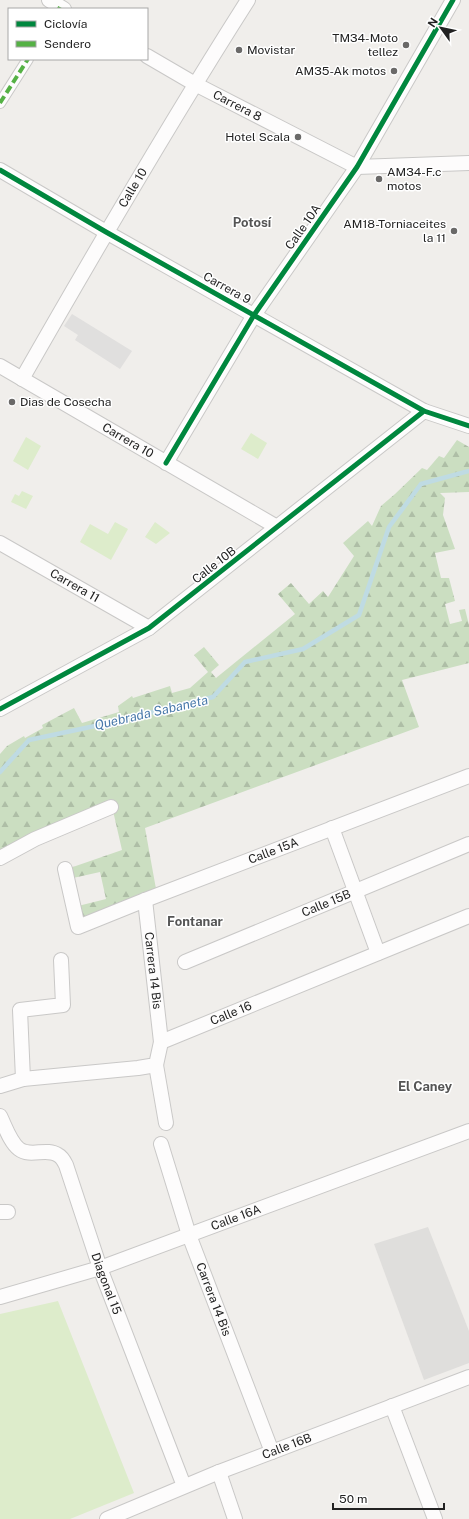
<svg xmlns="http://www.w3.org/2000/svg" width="469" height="1519" viewBox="0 0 469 1519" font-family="'Public Sans',sans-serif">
<defs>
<pattern id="forest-firs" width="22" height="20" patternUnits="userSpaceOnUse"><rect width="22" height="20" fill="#cbdec1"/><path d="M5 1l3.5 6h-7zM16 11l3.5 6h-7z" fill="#aebea6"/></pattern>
</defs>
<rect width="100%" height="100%" fill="#f0eeeb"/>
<path fill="#dfdedc" d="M428 1227 469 1331V1363L424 1380 374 1244Z"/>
<path fill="#ddeccb" d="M251 433 267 443 258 459 241 449Z
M26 437 41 446 28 470 13 461Z
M22 491 33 496 26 509 11 502 15 494 19 496Z
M115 522 128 529 111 560 80 542 90 524 108 534Z
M155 522 170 533 156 544 145 537Z
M58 1301 134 1493 70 1519H0V1314Z"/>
<path fill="url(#forest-firs)" d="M457 440 469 447V492L440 493 445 498 443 515 455 549 435 553 441 578H449L455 601 445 604 450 624 462 621 459 610 465 609 469 625V663L402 680 419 727 145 828 156 889 81 920 78 906 106 899 100 872 73 878 70 868 122 850 111 802 0 852V754L7 746 24 736 25 738 43 728 42 725 74 708 82 723 119 712 118 706 132 696 133 698 170 686 172 693 190 688 208 672 194 655 204 647 219 665 211 672 216 678 295 614 278 594 291 583 309 604 323 591 328 597 354 556 343 543 368 521 372 526 381 506 395 494 422 468 427 470 439 456 444 458Z"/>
<path fill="#e0dfde" d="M72 314 132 351 120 369 75 340 78 335 64 326Z"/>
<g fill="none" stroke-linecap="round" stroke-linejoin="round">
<path stroke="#bfdbe3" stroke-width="4.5" d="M0 772 29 740 109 723 213 697 245 662 303 649 359 615 389 527 421 484 469 471"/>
<defs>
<path id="pedestrian" d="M0 103 28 59"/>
<g id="minor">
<path d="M49 0 64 9"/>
<path id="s1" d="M147 56 195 84 357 167 469 163"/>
<path d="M0 170 106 232 424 411 469 426"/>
<path id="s2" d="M0 366 277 527"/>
<path id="s3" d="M22 379C95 251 169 124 248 0"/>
<path d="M166 463 254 315 357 167 453 0"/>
<path id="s4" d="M0 543 149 628"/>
<path d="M0 709 149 628 424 411"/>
<path d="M332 828 378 953"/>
<path d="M0 858 35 839 111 807"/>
<path id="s5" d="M65 869 78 927 145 900 469 776"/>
<path id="s6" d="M145 900 161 1042"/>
<path id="s7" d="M185 962 469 844"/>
<path d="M156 1065 166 1123"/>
<path d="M23 1079 20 1010 63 1005 61 960"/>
<path id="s8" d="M0 1086 23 1079 138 1068 156 1065 161 1042 469 916"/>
<path id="s9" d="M0 1116C5 1126 10 1142 19 1149 31 1158 46 1147 58 1155 62 1157 64 1161 66 1165L100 1268 184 1486"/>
<path id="s10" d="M161 1144 189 1235 272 1452"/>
<path d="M0 1212H8"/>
<path id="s11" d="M0 1297 100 1268 469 1131"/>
<path d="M392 1406 435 1519"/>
<path d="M219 1472 235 1519"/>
<path id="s12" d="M107 1519 219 1472 469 1377"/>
</g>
</defs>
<use href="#pedestrian" stroke="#c9c8c7" stroke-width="12"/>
<use href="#minor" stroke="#c9c8c7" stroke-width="16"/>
<use href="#pedestrian" stroke="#fdfcfc" stroke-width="10"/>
<use href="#minor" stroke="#fdfcfc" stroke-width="14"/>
<path stroke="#55b145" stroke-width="4" stroke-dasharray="8 4" stroke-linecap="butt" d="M59 9 60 7
M0 103 28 59"/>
<defs>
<path id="cycleway" d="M0 170 106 232 424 411 469 426
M166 463 254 315 357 167 453 0
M0 709 149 628 424 411"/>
</defs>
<use href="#cycleway" stroke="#fff" stroke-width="8"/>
<use href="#cycleway" stroke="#00873e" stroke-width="5"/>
</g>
<g fill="#6a6968" stroke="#fff" stroke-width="1.5">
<circle cx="406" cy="45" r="4"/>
<circle cx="239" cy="50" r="4"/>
<circle cx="394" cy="71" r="4"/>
<circle cx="298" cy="137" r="4"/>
<circle cx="379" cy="179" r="4"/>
<circle cx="454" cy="231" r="4"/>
<circle cx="12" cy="402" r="4"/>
</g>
<g text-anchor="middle" stroke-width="3" stroke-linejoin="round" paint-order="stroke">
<g font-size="12" fill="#222" stroke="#fff" text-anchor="end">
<text x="398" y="42">TM34-Moto<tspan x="398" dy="14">tellez</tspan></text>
<text x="247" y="54" text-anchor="start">Movistar</text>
<text x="386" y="75">AM35-Ak motos</text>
<text x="290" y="141">Hotel Scala</text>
<text x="387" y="176" text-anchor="start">AM34-F.c<tspan x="387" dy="14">motos</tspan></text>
<text x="446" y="228">AM18-Torniaceites<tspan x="446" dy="14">la 11</tspan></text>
<text x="20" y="406" text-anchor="start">Dias de Cosecha</text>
</g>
<g font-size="12" fill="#222" stroke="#fff">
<text dy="4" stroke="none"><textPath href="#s1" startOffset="103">Carrera 8</textPath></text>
<text dy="4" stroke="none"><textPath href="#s3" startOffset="221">Calle 10</textPath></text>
<text transform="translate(303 227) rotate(-55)" y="4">Calle 10A</text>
<text transform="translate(227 288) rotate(29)" y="4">Carrera 9</text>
<text dy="4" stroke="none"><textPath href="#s2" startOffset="148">Carrera 10</textPath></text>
<text transform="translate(214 565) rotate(-38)" y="4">Calle 10B</text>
<text dy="4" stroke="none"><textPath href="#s4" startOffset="86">Carrera 11</textPath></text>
<text dy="4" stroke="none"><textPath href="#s5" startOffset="269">Calle 15A</textPath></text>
<text dy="4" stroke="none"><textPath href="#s7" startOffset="153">Calle 15B</textPath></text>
<text dy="4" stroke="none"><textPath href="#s6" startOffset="71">Carrera 14 Bis</textPath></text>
<text dy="4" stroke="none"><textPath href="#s8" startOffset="257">Calle 16</textPath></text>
<text dy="4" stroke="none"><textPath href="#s11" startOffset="249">Calle 16A</textPath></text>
<text dy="4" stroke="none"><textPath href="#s9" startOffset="217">Diagonal 15</textPath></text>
<text dy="4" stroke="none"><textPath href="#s10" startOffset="164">Carrera 14 Bis</textPath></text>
<text dy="4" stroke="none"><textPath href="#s12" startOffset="194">Calle 16B</textPath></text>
</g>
<g font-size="13" font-weight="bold" fill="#555" stroke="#fff">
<text x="252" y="227">Potosí</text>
<text x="195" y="926">Fontanar</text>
<text x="425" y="1091">El Caney</text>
</g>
<g font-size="13" font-style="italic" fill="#4a7aab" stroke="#fff">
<text transform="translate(151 712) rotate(-13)" y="5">Quebrada Sabaneta</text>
</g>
</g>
<rect x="8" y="8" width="140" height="52" fill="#ffffff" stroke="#a7a7a7"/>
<rect x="16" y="21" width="20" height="6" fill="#00873e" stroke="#a7a7a7"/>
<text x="44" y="28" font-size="12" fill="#222222">Ciclovía</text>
<rect x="16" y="41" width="20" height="6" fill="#55b145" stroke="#a7a7a7"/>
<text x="44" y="48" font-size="12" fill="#222222">Sendero</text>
<g transform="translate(441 28) rotate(303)" stroke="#ffffff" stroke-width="3" paint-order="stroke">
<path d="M0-3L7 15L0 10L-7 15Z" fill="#222222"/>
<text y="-6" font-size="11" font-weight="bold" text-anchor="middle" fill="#222222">N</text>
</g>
<path d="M333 1503v6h111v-6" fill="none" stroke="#222222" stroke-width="2"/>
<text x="339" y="1503" font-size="12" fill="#222222" stroke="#ffffff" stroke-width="3" paint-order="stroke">50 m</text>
</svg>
